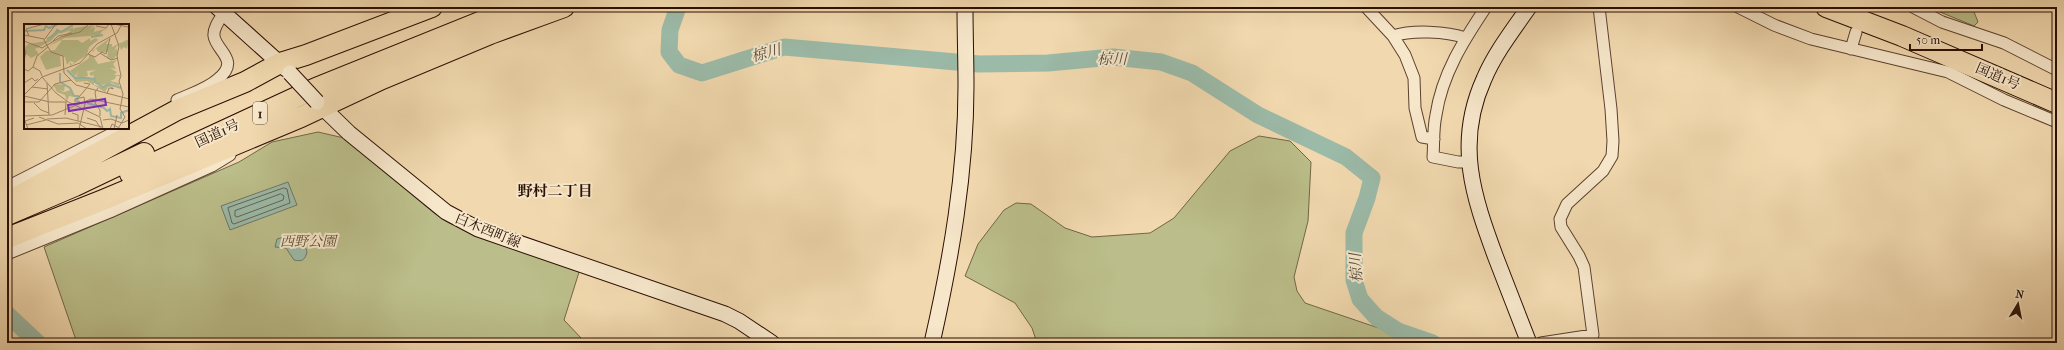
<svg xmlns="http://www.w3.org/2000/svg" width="2064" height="350" viewBox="0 0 2064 350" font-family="'IM FELL French Canon','Noto Serif JP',serif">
<rect width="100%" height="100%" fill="#f1d8ae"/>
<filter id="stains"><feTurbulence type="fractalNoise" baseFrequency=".005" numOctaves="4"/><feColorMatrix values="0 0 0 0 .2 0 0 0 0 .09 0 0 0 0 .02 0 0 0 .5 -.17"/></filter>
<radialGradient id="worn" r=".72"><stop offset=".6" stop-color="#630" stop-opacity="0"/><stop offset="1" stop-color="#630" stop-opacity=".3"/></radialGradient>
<path fill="#bbbe8a" stroke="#726646" d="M1928 7H1972L1978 22 1974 26Z
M318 132 344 138 434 213 449 223 580 269 564 320 582 339 581 343H77L44 247 239 162 272 142Z
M1259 136 1290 141 1311 162 1308 221 1294 277 1297 291 1305 303 1408 338 1412 343H1037L1032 328 1015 303 965 276 978 244 1004 210 1016 203 1031 204 1065 228 1092 237 1150 233 1174 218 1230 151Z"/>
<path fill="#9bbaa8" stroke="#6e7666" d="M288 182 297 205 230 230 221 206Z
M288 236 294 242 304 243 307 252C305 260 302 262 294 260L286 248 275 247 277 239Z"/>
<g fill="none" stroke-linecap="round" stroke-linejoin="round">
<path stroke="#626456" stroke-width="1" d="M284 188 287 189 290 203 234 224 232 223 228 208Z
M281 194 284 196 283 200 237 217 235 216V211Z"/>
<path stroke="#9bbaa8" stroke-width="17" d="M678 7 670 30 669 52 679 65 702 73 784 47 979 64 1048 63 1113 57 1161 62 1192 73 1258 115 1346 157 1372 178 1367 198 1354 233V280L1360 299 1376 317 1398 331 1433 343
M7 314 38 343"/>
<defs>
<path id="street" d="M1366 7 1393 36 1405 55 1414 78 1415 108 1422 137 1434 139
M1738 7 1774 25 1811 39 1948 72 2004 100 2057 122
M1913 7 1942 22 2004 43 2057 70
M1863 9 1864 7
M1393 36C1411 30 1447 31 1465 38
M1851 49 1856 32
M177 100C190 94 207 89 218 79 241 60 216 51 214 36 213 28 220 19 224 13
M1469 162H1458L1433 157C1434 143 1433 128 1436 115 1442 74 1464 40 1486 7
M7 187 123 128
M7 254 110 212 212 166 230 155
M1541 343 1593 335 1584 267 1579 256 1561 227 1560 219 1567 204 1603 171 1612 156 1613 141 1611 109 1599 7"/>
<path id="secondary" d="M217 7 286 69
M317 102 349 133 446 212 478 229 725 314 739 321 772 343
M932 343C951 259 966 173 966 86 966 60 965 33 965 7
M1529 343C1518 315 1507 286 1496 258 1473 196 1455 143 1484 79 1495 53 1513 30 1529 7"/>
<path id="highway" d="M1826 7 1902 36 2057 103
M130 174 316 88 517 7
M7 202 177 110 245 82 280 63 306 55 432 7
M7 215 75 186 144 153
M7 238 103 200 301 117 382 79 490 34 564 7"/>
</defs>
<use href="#street" stroke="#5c412e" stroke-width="13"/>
<use href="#secondary" stroke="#2a0f03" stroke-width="17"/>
<use href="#highway" stroke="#2a0f03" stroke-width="22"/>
<use href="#street" stroke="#f6e6ca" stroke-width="11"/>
<use href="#secondary" stroke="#f6e6ca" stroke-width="15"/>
<use href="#highway" stroke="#f1d8ae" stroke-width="20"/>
<defs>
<path id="secondary-bridge" d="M290 73 317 102"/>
</defs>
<use href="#secondary-bridge" stroke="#2a0f03" stroke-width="17" stroke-linecap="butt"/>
<use href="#secondary-bridge" stroke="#f6e6ca" stroke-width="15"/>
</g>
<g text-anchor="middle" stroke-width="4" stroke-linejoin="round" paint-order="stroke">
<rect fill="#f6e6ca" stroke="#67503f" stroke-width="1" x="253" y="102" width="14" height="22" rx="3"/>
<g font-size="13" font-weight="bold" fill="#2a0f03">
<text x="260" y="118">1</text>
</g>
<g font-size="14" fill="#2a0f03" stroke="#f6e6ca">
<text transform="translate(1998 76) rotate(23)" y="5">国道1号</text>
<text transform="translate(217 133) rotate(-25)" y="5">国道1号</text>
<text transform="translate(488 230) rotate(22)" y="5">白木西町線</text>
</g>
<g font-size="14" font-style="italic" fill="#5d4c32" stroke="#f6e6ca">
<text x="308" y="246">西野公園</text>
</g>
<g font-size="15" font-style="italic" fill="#524b3d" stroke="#f6e6ca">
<text transform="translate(766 53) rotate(-15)" y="5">椋川</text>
<text x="1112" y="64">椋川</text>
<text transform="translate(1356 268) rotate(-94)" y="5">椋川</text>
</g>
<g font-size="15" font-weight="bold" fill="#2a0f03" stroke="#f6e6ca">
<text x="555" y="196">野村二丁目</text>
</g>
</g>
<g transform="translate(24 24)">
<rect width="105" height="105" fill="#f1d8ae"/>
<path d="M70 1 65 6 71 2 70 8 84 4 78 7 76 11 41 14 25 22 51 4ZM49 3V6L33 10 27 17 11 25 15 30 7 34 1 29 0 32V21L1 23 4 20 22 17 32 6 39 8ZM66 14V17L72 14 74 16 65 23 63 31 46 42V38L48 41 50 38 46 37 43 41 41 33 36 32 37 42 22 46 16 33 22 27 31 26 38 16H54L58 19ZM86 14 82 20H88V23L105 15 103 25 100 23 97 26 95 20 92 23 88 30 92 24 94 30 88 36 83 34 84 28H74L72 24 69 28 68 27ZM65 31 69 32 74 40 93 36 89 40 92 45 86 44 93 48 90 51H96L95 56V52H92L91 55 86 57 95 59V62L88 59 78 61 70 58V61L78 63 85 60 92 62 84 63 81 68 63 57 52 58 49 53 56 55 69 54 70 51 67 52 65 49 72 46 63 47 64 52 57 54 52 52 55 46 51 52 46 47 65 34ZM29 60 41 61 40 67 35 66 40 68 47 66 51 73 45 72 43 77 41 71 33 68Z" fill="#bbbe8a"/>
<path fill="none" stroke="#9bbaa8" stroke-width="2" d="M0 7 20 6 22 2 25 4 34 0M67 13 79 11M23 15 32 10 33 6 37 8 49 1M43 46 51 54H64L71 55V58L79 63 85 60 97 64M36 49V58L46 64 50 72H54L53 77 56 78M63 79 80 84 83 87 86 85 87 92 97 94V89L105 86"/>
<path fill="none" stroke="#a1886a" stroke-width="1" d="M87 0 95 22 93 32 97 52 95 57 99 70 96 85 101 93 95 103M90 0 104 3M72 2 82 4 85 0M0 11 20 15M5 12 2 5 20 0M0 17 18 24 37 13 56 8 65 0M29 17 34 12 48 9M24 23 27 28 39 32 40 49 52 61 105 75M0 24 2 28 0 36M76 29 87 36 94 34M64 30 71 33 78 28 82 30 86 14M9 43 16 47 18 52M0 45 4 47 9 43 13 32 24 23 20 16 32 0M18 53 32 69 43 77M0 59 8 54 11 57 14 55M23 59 25 91M8 63 24 65M83 70 85 64H89V65L87 64M0 71 18 53 56 39 73 20 93 9 98 0M0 72 26 78M55 73 66 60 60 59M72 75 71 79 76 86V92M72 75 71 68 74 64M42 77 76 93 79 105M0 78H15L31 60 47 56M26 78H42L41 91M51 78V75L60 73 61 80 55 105M10 79 17 86 25 89M48 89 54 91V97M0 92 28 91 67 75 105 83M15 93 34 100 54 99 63 105M63 94 72 97 77 105M23 95 42 94 78 103M79 96 87 95 98 99 105 96M2 101 22 96M4 105 1 97 10 94M86 105 88 100 97 105M90 105 93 91"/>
<path fill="#7b2cbf" fill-opacity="0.15" stroke="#7b2cbf" stroke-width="2" d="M81 75 82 81 45 87 44 81Z"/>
<rect width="105" height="105" fill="none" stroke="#2a0f03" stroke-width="2"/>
</g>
<rect width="2064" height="350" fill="none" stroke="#f1d8ae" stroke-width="24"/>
<rect x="8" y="8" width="2048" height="334" fill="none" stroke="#2a0f03" stroke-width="2"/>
<rect x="12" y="12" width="2040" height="326" fill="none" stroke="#2a0f03"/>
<g transform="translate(2018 304) rotate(10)" stroke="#f6e6ca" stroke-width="3" paint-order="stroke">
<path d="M0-3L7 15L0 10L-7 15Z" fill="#2a0f03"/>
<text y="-6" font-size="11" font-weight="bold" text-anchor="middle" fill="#2a0f03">N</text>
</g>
<path d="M1910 44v6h72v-6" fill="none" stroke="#2a0f03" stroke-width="2"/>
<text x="1916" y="44" font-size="12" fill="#2a0f03" stroke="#f6e6ca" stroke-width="3" paint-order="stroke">50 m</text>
<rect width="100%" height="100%" filter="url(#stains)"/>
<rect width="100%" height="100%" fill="url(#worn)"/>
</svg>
